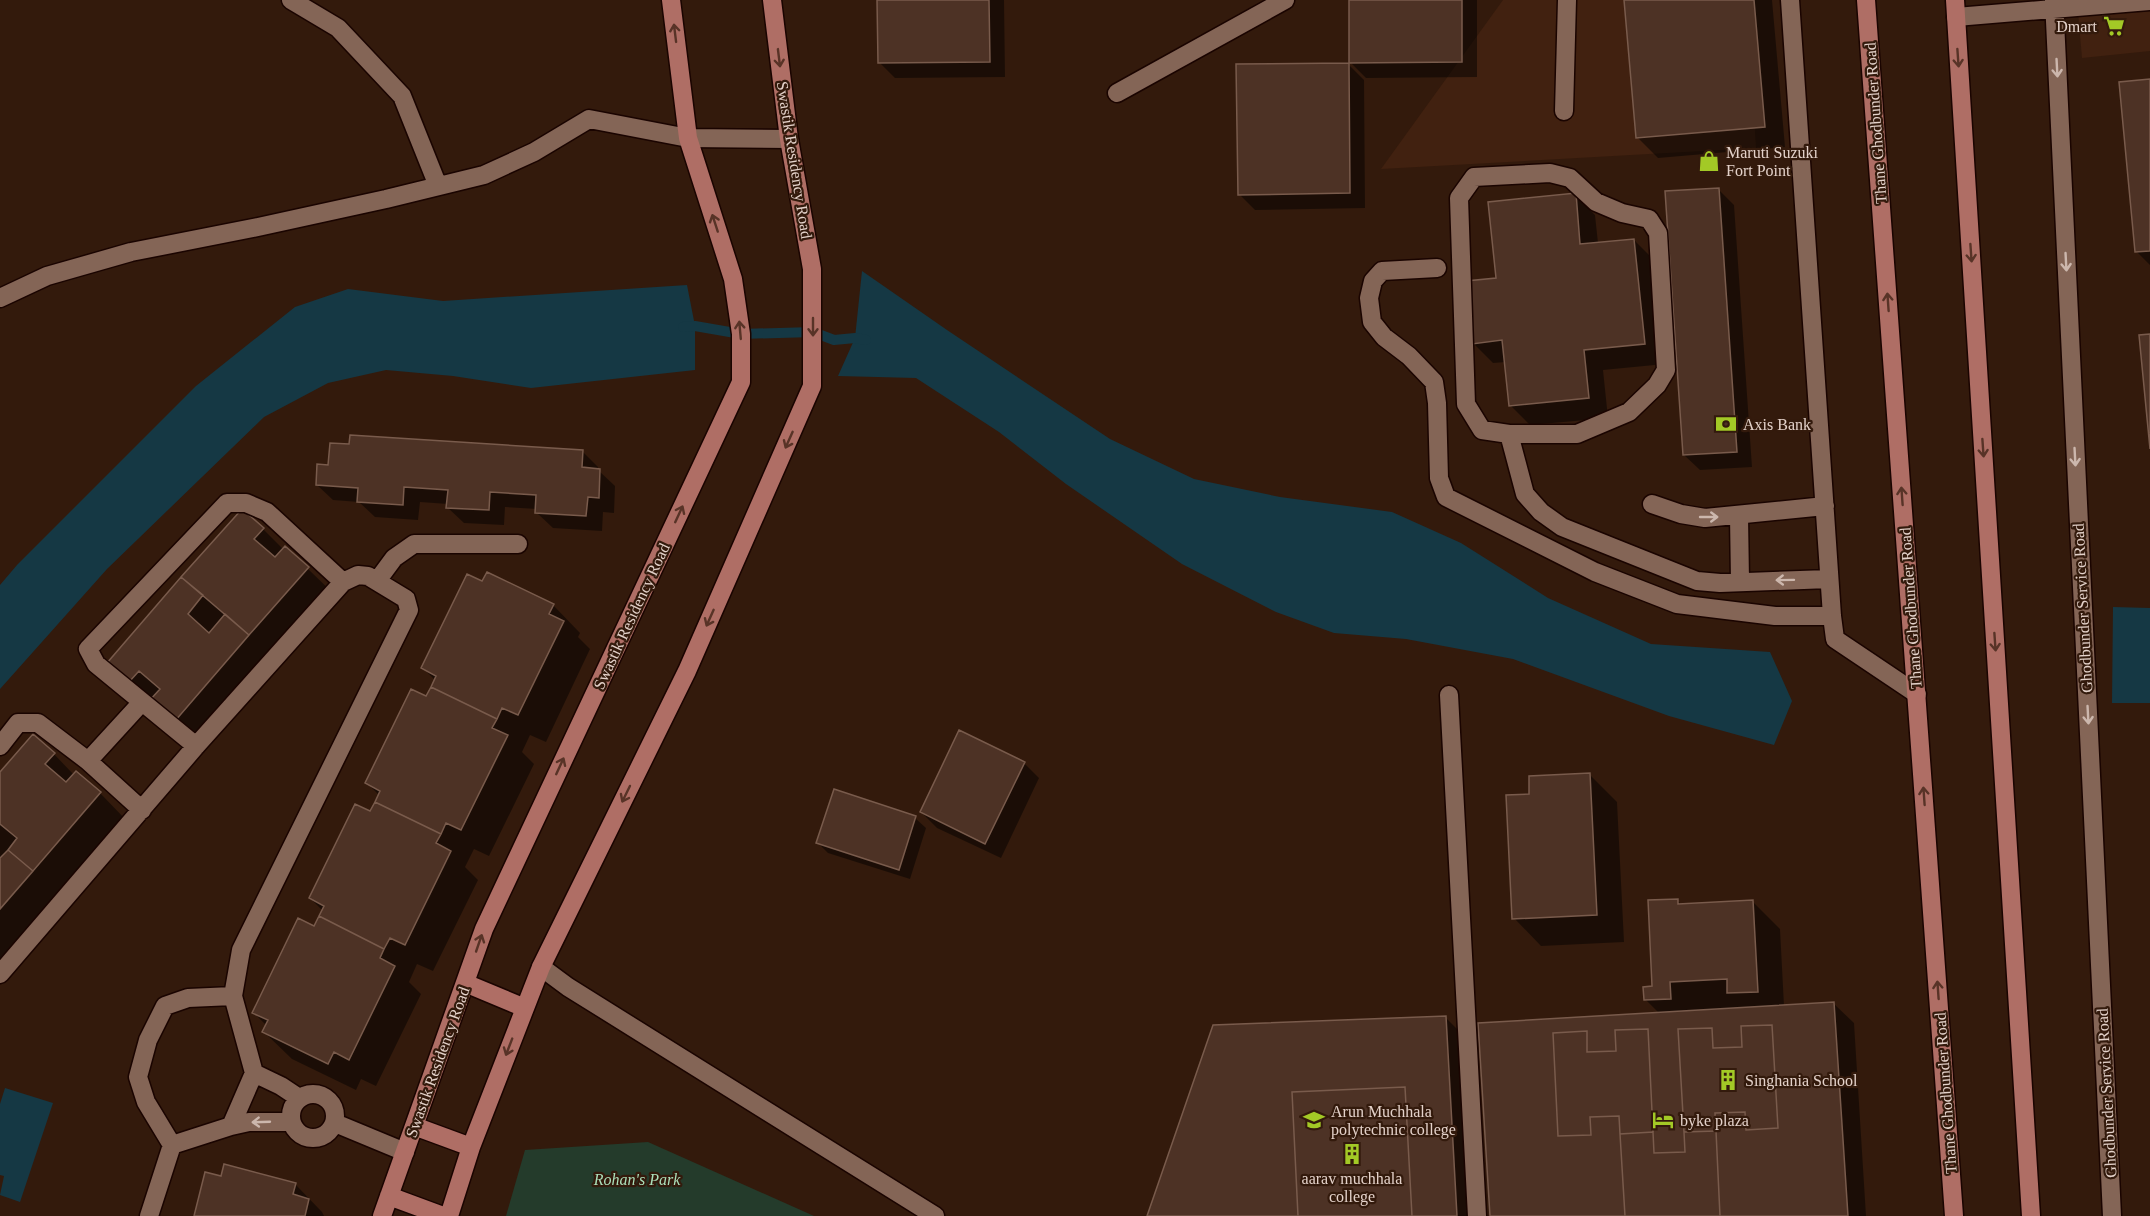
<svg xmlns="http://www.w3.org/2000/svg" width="2150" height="1216" viewBox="0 0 2150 1216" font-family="Georgia,serif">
<rect width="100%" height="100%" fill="#331a0c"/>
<path fill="#412110" d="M1503 0H1747L1756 148 1381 169Z
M2077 0H2150V51L2082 58Z"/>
<path fill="#243b2b" d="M648 1142 814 1216H506L525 1150Z"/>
<path fill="#153844" d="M862 271 947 330 1110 439 1194 479 1280 497 1392 512 1461 543 1548 598 1651 644 1770 652 1792 701 1774 745 1669 716 1513 659 1406 639 1334 633 1276 612 1182 564 1066 484 999 432 916 378 838 376 855 338Z
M687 285 695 326V370L531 388 453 376 386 370 328 383 264 417 107 569 0 689V585L17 565 196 386 295 307 348 289 443 301Z
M2113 607 2150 608V703H2112Z
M5 1088 53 1103 20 1202 0 1195 4 1176 0 1175V1104Z"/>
<path fill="#0007" d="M879 0H1004L1005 77 895 78 880 63Z
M1350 0H1477V77L1366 78 1350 62Z
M1626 0H1772L1785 147 1658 158 1637 137Z
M1348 64 1364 80 1365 208 1255 210 1239 194Z
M2150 81V265L2137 252Z
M1719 190 1734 205 1752 467 1700 470 1684 455Z
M1575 195 1595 215 1598 243 1634 240 1654 260 1665 364 1603 370 1608 418 1530 425 1510 405 1506 362 1493 363 1473 343 1498 279Z
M582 451 598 467V470L615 486 614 513 603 512 602 531 553 528 537 513V509L505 507 504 525 464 523 448 508V504L420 502 418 520 375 517 359 502 333 500 317 485Z
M263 529 284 550 285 548 308 569 336 596 204 748 109 663Z
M553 605 580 633 578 637 590 649 546 742 530 735 522 752 534 764 489 856 474 849 465 867 478 880 433 971 417 964 409 982 421 994 376 1086 361 1079 356 1090 292 1059 264 1032 267 1026 254 1013 314 928 323 911 310 898 371 813 380 796 367 783 427 698 436 681 423 668Z
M54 754 74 775 76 773 100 793 127 821 0 968V774Z
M1024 763 1039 778 1001 858 937 828 921 812Z
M1589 774 1617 802 1624 942 1541 946 1514 918 1531 795Z
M915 818 926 828 910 879 828 853 818 843Z
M1677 900 1682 905 1753 902 1780 929 1784 1006 1833 1003 1854 1023 1866 1216H1491L1660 1014 1645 999 1653 987Z
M1446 1018 1466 1038 1475 1216H1149Z
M222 1178 295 1184 322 1212 324 1216H195Z"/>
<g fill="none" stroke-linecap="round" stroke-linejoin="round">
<path stroke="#153844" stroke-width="10" d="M683 327 695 326 741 334 813 332 834 340 855 338 866 340"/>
</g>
<path fill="#4d3225" stroke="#795b4c" stroke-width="1.5" d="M877 0H989L990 62 878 63Z
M1349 0H1462V62L1349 63Z
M1624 0H1754L1765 127 1636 138Z
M1349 63 1350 193 1238 195 1236 64Z
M2150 79V251L2135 252 2119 82Z
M1719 188 1737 452 1683 455 1665 191Z
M1576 193 1580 244 1634 239 1645 344 1584 350 1589 398 1509 406 1502 340 1472 344 1466 281 1496 278 1488 202Z
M2150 334V449L2139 335Z
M350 435 583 450 582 467 600 469 599 498 588 497 586 516 535 513 536 495 490 492 489 510 446 508 448 490 404 487 403 505 357 502 358 488 316 485 317 464 328 465 330 443 349 444Z
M242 509 264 528 254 539 275 557 285 546 309 567 249 635 181 577Z
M487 572 554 604 549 614 564 621 518 715 502 708 497 719 431 687 436 676 421 668 467 574 482 581Z
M181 577 203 595 188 614 209 633 225 614 249 635 175 721 150 700 160 689 139 671 129 682 107 663Z
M431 687 497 719 492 728 508 735 461 830 446 823 441 834 375 802 380 791 365 783 411 689 426 696Z
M959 730 1025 762 985 844 920 812Z
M33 734 55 753 45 764 66 782 76 771 101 792 33 871 8 850 17 838 0 824V772Z
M1590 773 1597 915 1512 919 1506 795 1529 794V776Z
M834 789 916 816 899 870 816 843Z
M375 802 441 834 436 843 451 851 405 945 390 938 384 949 319 916 324 906 309 898 355 804 370 811Z
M8 850 33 871 0 909V858Z
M1678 899V904L1753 900 1758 992 1727 993V979L1670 982 1671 999 1644 1000 1643 987 1652 986 1648 900Z
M319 916 384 949 380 958 395 966 349 1060 334 1052 328 1064 262 1032 268 1020 252 1013 298 918 314 926Z
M1834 1002 1848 1216H1490L1478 1023Z
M1446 1016 1457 1216H1147L1213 1025Z
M1772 1025 1778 1128 1746 1130 1745 1112 1715 1113 1716 1131 1684 1132 1678 1029 1712 1028 1713 1048 1742 1047 1741 1026Z
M1648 1029 1653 1132 1620 1134 1619 1116 1590 1117 1591 1135 1558 1136 1553 1033 1587 1031V1052L1616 1051 1615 1030Z
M1405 1087 1412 1216H1298L1292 1092Z
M1716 1131 1720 1216H1625L1620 1134 1653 1132 1654 1153 1685 1152 1684 1132Z
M224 1164 296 1183 293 1194 309 1199 305 1216H194L205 1172 221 1176Z"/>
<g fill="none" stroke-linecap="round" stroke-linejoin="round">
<defs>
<path id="minor" d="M291 0 338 28 402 96 438 186
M1790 0 1832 616 1835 639 1917 694
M2054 0 2112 1216
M1956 17 2150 1
M1117 93 1285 0
M1564 111 1567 0
M1437 268 1382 271 1373 281 1369 298 1372 322 1384 337 1409 356 1434 382 1437 403 1439 478 1446 497 1595 572 1677 604 1775 616H1832
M0 298 47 276 131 252 258 227 386 199 484 175 534 152 589 119 688 138 789 139
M1509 434H1577L1629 412 1657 385 1666 370 1658 233 1649 219 1622 213 1596 202 1570 178 1550 173 1474 177 1459 198 1466 404 1482 430 1509 434 1525 494 1541 512 1562 527 1697 581 1720 583 1829 579
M1652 504 1681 514 1705 518 1825 506
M1739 516 1740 581
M377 581 394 558 414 544H518
M1449 695 1477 1216
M0 746 18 723H38L88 761 142 810
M196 746 96 664 88 649 227 503H246L267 512 343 582
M88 761 142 702
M541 967 568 987 935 1216
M0 974 196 746 343 582 358 575 368 576 406 599 409 610 241 950 233 996 254 1073 231 1126 172 1145 149 1216
M254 1073 281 1086 299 1098
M291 1116a22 22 0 1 1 44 0a22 22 0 1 1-44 0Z
M335 1123 405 1152
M231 1126 249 1122H291
M172 1145 146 1102 138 1077 148 1040 165 1006 188 998 233 996"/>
<path id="major" d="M1866 0 1954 1216
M1955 0 2031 1216
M465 983 525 1008
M414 1126 471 1147
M389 1196 443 1216
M382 1216 484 929 741 382V334L733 279 688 138 671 0
M449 1216 471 1147 541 967 687 671 812 386V269L789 139 772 0"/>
</defs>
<use href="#minor" stroke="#1a0400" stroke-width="21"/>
<use href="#major" stroke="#1a0400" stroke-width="21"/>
<use href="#minor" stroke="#846556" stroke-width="18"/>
<use href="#major" stroke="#af6e65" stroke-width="18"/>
</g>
<defs><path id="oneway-shaft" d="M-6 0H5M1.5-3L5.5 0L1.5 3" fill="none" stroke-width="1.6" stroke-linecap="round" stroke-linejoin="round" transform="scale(1.5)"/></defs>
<g stroke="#583327">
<use href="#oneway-shaft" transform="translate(675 33) rotate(-97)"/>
<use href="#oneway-shaft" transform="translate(779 58) rotate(83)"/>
<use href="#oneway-shaft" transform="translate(1958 58) rotate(86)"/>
<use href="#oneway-shaft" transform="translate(715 223) rotate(-108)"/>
<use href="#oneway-shaft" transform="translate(1971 253) rotate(86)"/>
<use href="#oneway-shaft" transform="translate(1888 302) rotate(-94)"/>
<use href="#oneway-shaft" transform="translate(813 327) rotate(90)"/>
<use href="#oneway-shaft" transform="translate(740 330) rotate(-95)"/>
<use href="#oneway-shaft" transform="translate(789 440) rotate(114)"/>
<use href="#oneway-shaft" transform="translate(1983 448) rotate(86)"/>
<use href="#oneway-shaft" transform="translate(1902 496) rotate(-94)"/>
<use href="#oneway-shaft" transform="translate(679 514) rotate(-65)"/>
<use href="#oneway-shaft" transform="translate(710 618) rotate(114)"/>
<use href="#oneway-shaft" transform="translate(1995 642) rotate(86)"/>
<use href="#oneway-shaft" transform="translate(560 766) rotate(-65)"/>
<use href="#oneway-shaft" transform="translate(626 794) rotate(116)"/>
<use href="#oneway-shaft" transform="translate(1924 796) rotate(-94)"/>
<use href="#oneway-shaft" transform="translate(479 943) rotate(-71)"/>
<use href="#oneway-shaft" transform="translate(1938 990) rotate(-94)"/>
<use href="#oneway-shaft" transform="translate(509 1047) rotate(111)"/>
</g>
<g stroke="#ccb7ad">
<use href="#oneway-shaft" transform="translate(2057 68) rotate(87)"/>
<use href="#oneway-shaft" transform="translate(2066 262) rotate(87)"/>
<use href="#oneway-shaft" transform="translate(2075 457) rotate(87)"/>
<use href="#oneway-shaft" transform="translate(1709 517)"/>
<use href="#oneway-shaft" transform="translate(1785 580) rotate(179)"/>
<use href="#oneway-shaft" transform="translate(2088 715) rotate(87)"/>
<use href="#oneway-shaft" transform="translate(261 1122) rotate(178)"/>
</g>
<defs>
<symbol id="supermarket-bare" viewBox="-9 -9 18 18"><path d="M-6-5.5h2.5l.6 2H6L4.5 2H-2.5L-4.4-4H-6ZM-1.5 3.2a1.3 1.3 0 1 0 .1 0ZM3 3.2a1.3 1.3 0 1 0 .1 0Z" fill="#a3c926" stroke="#331a0c" stroke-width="2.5" paint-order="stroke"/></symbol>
<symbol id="shop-bare" viewBox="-9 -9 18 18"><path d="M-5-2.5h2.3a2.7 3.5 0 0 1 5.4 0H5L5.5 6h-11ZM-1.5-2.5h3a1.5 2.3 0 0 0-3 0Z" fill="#a3c926" stroke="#331a0c" stroke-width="2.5" paint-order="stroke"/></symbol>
<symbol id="bank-bare" viewBox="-9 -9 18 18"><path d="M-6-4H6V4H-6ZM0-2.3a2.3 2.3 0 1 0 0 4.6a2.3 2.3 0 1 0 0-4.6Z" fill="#a3c926" stroke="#331a0c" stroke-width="2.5" paint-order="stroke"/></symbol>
<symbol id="building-bare" viewBox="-9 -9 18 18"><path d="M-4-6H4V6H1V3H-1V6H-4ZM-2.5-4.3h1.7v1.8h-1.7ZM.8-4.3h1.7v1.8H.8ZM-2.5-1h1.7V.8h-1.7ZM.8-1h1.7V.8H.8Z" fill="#a3c926" stroke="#331a0c" stroke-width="2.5" paint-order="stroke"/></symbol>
<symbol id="university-bare" viewBox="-9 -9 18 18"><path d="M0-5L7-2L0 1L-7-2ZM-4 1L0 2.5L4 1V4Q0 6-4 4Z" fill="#a3c926" stroke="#331a0c" stroke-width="2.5" paint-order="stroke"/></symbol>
<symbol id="hotel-bare" viewBox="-9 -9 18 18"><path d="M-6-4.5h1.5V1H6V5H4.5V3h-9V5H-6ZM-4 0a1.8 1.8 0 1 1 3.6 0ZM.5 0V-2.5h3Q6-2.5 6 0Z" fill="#a3c926" stroke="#331a0c" stroke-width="2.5" paint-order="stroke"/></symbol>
</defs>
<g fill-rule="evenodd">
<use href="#supermarket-bare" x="2099" y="11" width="30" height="30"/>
<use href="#shop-bare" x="1694" y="146" width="30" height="30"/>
<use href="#bank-bare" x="1711" y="409" width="30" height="30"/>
<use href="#building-bare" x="1713" y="1065" width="30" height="30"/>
<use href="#university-bare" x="1299" y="1105" width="30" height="30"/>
<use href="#hotel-bare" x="1648" y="1105" width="30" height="30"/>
<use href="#building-bare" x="1337" y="1139" width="30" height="30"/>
</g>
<g text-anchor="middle" stroke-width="4.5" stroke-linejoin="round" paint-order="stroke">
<g font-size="16" fill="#e4d2ca" stroke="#331a0c" text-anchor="start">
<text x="2097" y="32" text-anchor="end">Dmart</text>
<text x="1726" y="158">Maruti Suzuki<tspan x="1726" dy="18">Fort Point</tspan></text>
<text x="1743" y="430">Axis Bank</text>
<text x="1745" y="1086">Singhania School</text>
<text x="1331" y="1117">Arun Muchhala<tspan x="1331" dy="18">polytechnic college</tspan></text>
<text x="1680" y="1126">byke plaza</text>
<text x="1352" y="1184" text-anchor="middle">aarav muchhala<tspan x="1352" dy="18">college</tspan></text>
</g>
<g font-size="16" fill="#e4d2ca" stroke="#331a0c">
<text transform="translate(1875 123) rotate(-94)" y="6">Thane Ghodbunder Road</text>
<text transform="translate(795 160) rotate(81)" y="6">Swastik Residency Road</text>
<text transform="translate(1910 608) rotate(-94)" y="6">Thane Ghodbunder Road</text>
<text transform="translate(2082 608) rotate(-93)" y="6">Ghodbunder Service Road</text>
<text transform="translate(631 616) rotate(-65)" y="6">Swastik Residency Road</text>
<text transform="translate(437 1062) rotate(-70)" y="6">Swastik Residency Road</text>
<text transform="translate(1945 1093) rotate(-94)" y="6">Thane Ghodbunder Road</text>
<text transform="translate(2106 1093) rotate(-93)" y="6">Ghodbunder Service Road</text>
</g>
<g font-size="16" font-style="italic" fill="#abdfba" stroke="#331a0c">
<text x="637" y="1185">Rohan's Park</text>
</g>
</g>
</svg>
